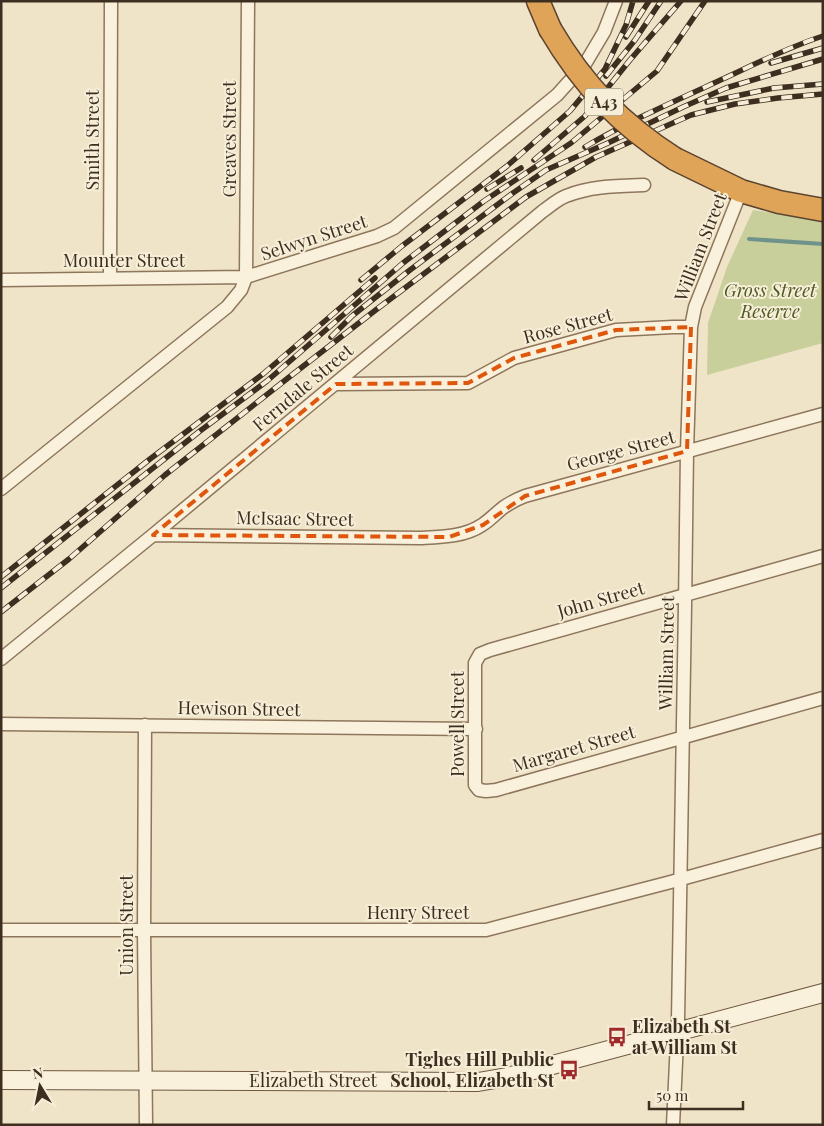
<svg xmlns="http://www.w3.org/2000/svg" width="824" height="1126" viewBox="0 0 824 1126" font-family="'Playfair Display',serif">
<rect width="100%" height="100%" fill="#f0e4c8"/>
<path fill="#c9cf9b" d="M753 210 823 219V343L707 375 708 323 727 267Z"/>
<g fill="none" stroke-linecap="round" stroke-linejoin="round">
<path stroke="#6f938a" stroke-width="4" d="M749 239 823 244"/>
<defs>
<path id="street" d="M110 278 111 1
M1 280 246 277 377 236 394 228 557 95 585 64 604 32 616 1
M336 384 468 383 514 358 616 330 673 327H691
M1 489 227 307 241 290 246 277 248 1
M153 535 420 538C441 537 464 537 482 525 490 520 496 513 504 507 510 503 517 499 525 496L823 414
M823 556 490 650 480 654 475 663V785L479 790 486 791 496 790 823 698
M1 659 153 535 543 211C550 206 558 199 566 196 591 186 617 186 644 185
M1 724 476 729
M145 725 144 931 146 1125
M1 930H486L667 883 823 840
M673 1125 678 1020 685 606 687 451 691 327 695 307 741 191"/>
<path id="secondary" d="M1 1080 478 1082 507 1077 823 993"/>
<path id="highway" d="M538 1 550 29
M675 159 741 191 779 202 823 210"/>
</defs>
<use href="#street" stroke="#8d765c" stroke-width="15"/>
<use href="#secondary" stroke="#6f573f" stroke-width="20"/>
<use href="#highway" stroke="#5b4430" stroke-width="25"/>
<use href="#street" stroke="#faf1dc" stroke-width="12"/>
<use href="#secondary" stroke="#faf1dc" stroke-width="18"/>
<use href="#highway" stroke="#e0a458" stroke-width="22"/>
<defs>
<path id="rail" d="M626 37 649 1
M771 63 823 48
M606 76 635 40 661 1
M707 102 774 88 823 84
M585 147C629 121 677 100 725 78 757 63 789 47 823 36
M534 160 585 116 630 60 681 1
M487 189 521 168
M361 280 402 246 507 166 570 111 605 69 626 25 633 1
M331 337 352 316 410 270 513 193 546 170 608 143 683 107 726 88 823 59
M1 577 150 459 263 374 375 278
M1 588 200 431 267 381 403 263 484 201 571 143 657 71 705 1
M1 612 69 559 165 475 288 378 377 309 526 197 596 157 691 115 735 104 778 98 823 94"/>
</defs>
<use href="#rail" stroke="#3d2e20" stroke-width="5.5"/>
<use href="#rail" stroke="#f7eed8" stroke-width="4" stroke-dasharray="11" stroke-linecap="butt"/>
<defs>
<path id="highway-bridge" d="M550 29C583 85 620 124 675 159"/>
</defs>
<use href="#highway-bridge" stroke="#5b4430" stroke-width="25" stroke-linecap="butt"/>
<use href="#highway-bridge" stroke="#e0a458" stroke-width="22"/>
</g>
<path fill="none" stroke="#df570d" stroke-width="4" stroke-dasharray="10 6" stroke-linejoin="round" d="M691 327 687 451 525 496 483 525 449 537 153 535 336 384 468 383 514 358 616 330Z"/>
<defs>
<symbol id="bus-bare" viewBox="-9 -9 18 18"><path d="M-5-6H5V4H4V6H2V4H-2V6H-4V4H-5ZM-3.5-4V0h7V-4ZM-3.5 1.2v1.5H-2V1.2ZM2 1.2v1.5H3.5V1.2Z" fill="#9e2a2b" stroke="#f7eed8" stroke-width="2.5" paint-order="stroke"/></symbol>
</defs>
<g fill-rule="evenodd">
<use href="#bus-bare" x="603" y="1023" width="28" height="28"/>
<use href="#bus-bare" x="555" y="1056" width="28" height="28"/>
</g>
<g text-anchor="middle" stroke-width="4" stroke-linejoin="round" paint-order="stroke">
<rect fill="#f7eed8" stroke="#756857" stroke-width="1" x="585" y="88.5" width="38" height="27" rx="4"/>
<g font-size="16" font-weight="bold" fill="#3d2e20">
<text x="604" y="108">A43</text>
</g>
<g font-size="18" fill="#3d2e20" stroke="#f7eed8">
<text transform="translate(230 139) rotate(-90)" y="6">Greaves Street</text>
<text transform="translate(93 140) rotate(-90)" y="6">Smith Street</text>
<text transform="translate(314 238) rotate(-18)" y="6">Selwyn Street</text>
<text transform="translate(701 247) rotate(-69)" y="6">William Street</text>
<text x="124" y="267">Mounter Street</text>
<text transform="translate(568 326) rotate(-15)" y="6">Rose Street</text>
<text transform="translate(303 388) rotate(-40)" y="6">Ferndale Street</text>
<text transform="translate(621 451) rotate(-15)" y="6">George Street</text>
<text transform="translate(295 519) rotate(1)" y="6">McIsaac Street</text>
<text transform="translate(601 600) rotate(-16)" y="6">John Street</text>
<text transform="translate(667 653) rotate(-89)" y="6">William Street</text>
<text transform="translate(239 709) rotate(1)" y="6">Hewison Street</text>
<text transform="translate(458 724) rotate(-90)" y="6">Powell Street</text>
<text transform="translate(574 749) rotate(-16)" y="6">Margaret Street</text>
<text x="418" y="919">Henry Street</text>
<text transform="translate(127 925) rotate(-90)" y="6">Union Street</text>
<text x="313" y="1087">Elizabeth Street</text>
</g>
<g font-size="18" font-style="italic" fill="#4d5a26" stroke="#f7eed8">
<text x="770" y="297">Gross Street<tspan x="770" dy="21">Reserve</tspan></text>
</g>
<g font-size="18" font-weight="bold" fill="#3d2e20" stroke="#f7eed8" text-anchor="start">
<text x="632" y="1033">Elizabeth St<tspan x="632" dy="21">at William St</tspan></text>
<text x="554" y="1066" text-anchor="end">Tighes Hill Public<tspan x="554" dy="21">School, Elizabeth St</tspan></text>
</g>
</g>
<rect width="824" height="1126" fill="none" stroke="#3d2e20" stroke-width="5"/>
<g transform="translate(40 1086) rotate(350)" stroke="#f7eed8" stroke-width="4" paint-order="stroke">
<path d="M0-4L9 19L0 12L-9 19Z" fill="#3d2e20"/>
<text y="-8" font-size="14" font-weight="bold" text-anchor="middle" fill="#3d2e20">N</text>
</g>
<path d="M649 1101v8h94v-8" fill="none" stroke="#3d2e20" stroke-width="2.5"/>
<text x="656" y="1101" font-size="15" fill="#3d2e20" stroke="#f7eed8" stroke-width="4" paint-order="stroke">50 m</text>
</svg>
